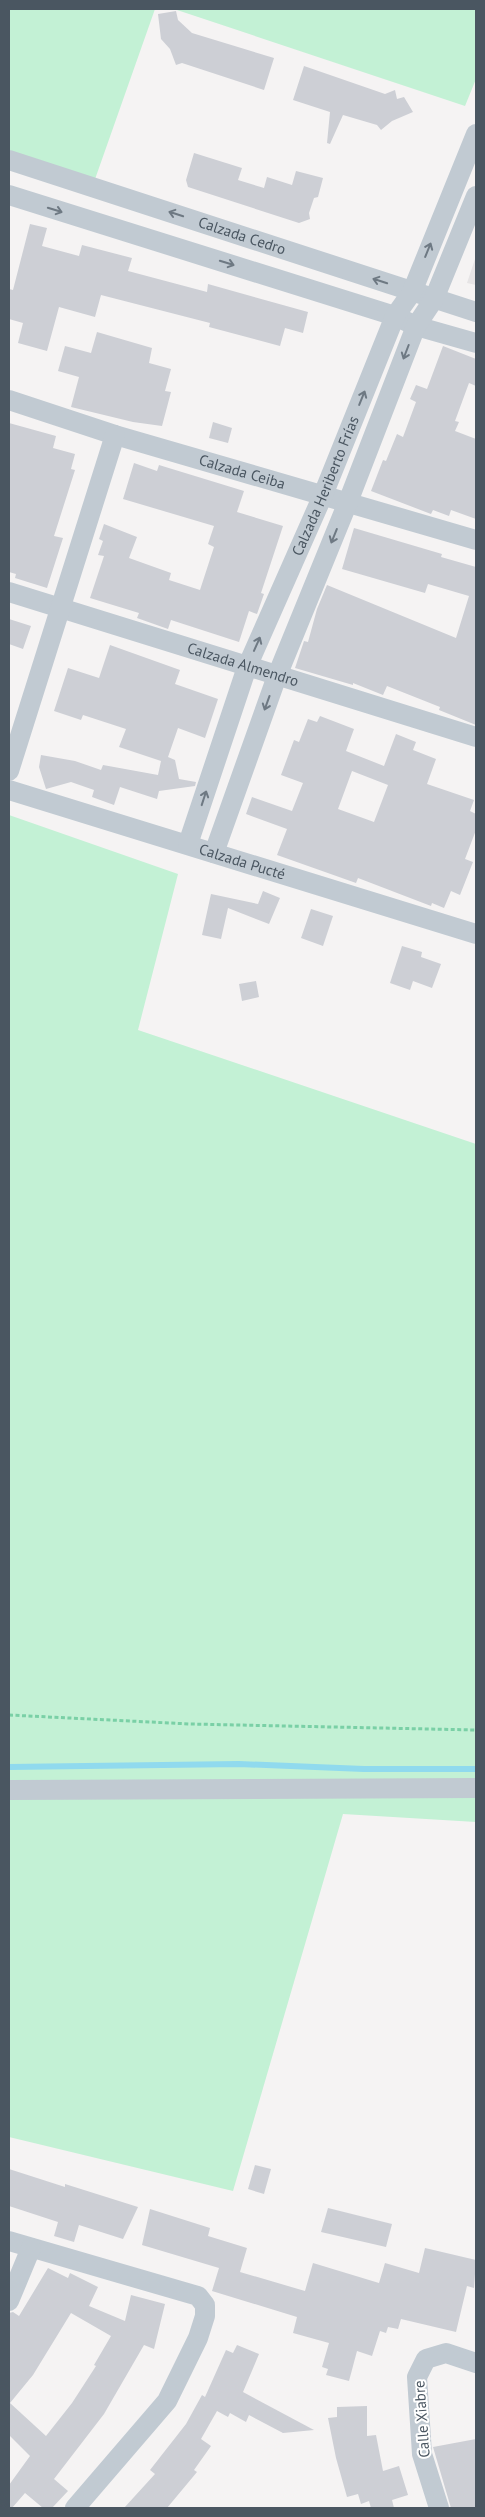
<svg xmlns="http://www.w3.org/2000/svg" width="485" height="2517" viewBox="0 0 485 2517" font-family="'PT Sans',sans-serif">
<rect width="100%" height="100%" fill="#f5f3f3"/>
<path fill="#e6e4e5" d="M476 256V285L467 283Z"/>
<path fill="#c3f1d5" d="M9 9H155L94 182 9 154Z
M174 9H476V79L465 106Z
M9 815 178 874 138 1030 476 1144V1822L343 1814 233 2191 9 2137Z"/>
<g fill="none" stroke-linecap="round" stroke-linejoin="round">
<path stroke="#90daee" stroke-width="6" d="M9 1767 239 1764 364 1769H476"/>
</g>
<path fill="#cdcfd5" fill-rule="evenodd" d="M176 11 178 20 192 33 274 58 264 90 182 63 176 65 170 49 161 39 158 14Z
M304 66 385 94 395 90 397 99 404 97 413 112 392 121 381 130 377 125 343 115 330 144 327 143 330 112 293 100Z
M194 153 242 168 238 180 264 188 267 177 292 185 296 171 323 178 318 197 314 198 309 213 310 219 299 223 188 187 186 180Z
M30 224 47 228 42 246 79 256 82 245 132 258 128 271 207 292 208 284 308 312 303 333 285 328 280 346 209 327 210 323 101 295 95 317 59 307 47 351 18 343 23 323 9 319V289L13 290Z
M97 332 152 348 149 363 171 369 165 391 171 392 162 426 133 422 71 407 79 377 58 371 65 346 91 353Z
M443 346 476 359V386L469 383 455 421 459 422 455 431 476 439V519L451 510 449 516 433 510 431 514 371 491 383 460 386 461 397 434 403 437 416 402 410 399 416 385 427 389Z
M213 422 232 428 228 443 209 438Z
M9 423 56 436 53 448 75 454 71 469 75 470 54 536 63 538 47 588 15 578 16 574 9 572Z
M134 463 157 471 159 465 244 491 237 512 283 526 261 593 264 594 257 614 249 611 239 642 171 620 168 629 137 618 139 613 90 598 104 556 98 555 103 541 99 539 104 524 137 537 129 558 171 573 169 580 200 590 214 547 208 544 214 526 123 499Z
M354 528 442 554 441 557 476 567V725L439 710 440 707 387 686 383 695 353 683V685L295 668 304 641 308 642 317 609 327 585 456 638 469 596 428 584 425 593 342 569Z
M9 619 31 626 23 649 9 644Z
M110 645 180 670 175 684 218 699 205 738 178 728 168 757 175 760 179 779 196 782 195 786 159 791 157 799 120 787 114 805 92 797 94 790 71 782 46 789 39 767 41 755 75 761 101 770 103 765 158 775 161 761 119 747 126 729 83 715 81 720 54 711 68 668 99 678Z
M320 716 354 729 346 751 384 766 396 734 416 742 413 750 436 759 427 784 474 800 470 811 476 814V830L465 859 473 862 460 895 451 891 444 908 432 903 431 906 358 878 356 883 277 855 287 829 246 814 252 797 292 811 303 783 281 775 294 740 299 742 308 719 317 722ZM352 771 388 785 374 822 338 809Z
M263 891 280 898 269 924 228 908 221 939 202 935 211 894 258 904Z
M311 909 333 916 323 946 301 938Z
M402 946 422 952 421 957 441 964 432 988 413 981 410 990 390 983Z
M256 981 259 997 242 1001 239 984Z
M255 2165 271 2169 264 2194 248 2189Z
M9 2169 65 2187V2184L138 2207 123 2239 79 2225 74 2242 54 2236 58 2222 9 2206Z
M328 2208 392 2224 386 2247 321 2232Z
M150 2209 210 2228 208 2236 247 2248 240 2272 305 2291 313 2263 379 2283 385 2263 419 2273 425 2248 476 2260 474 2288 467 2286 456 2332 401 2319 398 2329 388 2327 386 2333 380 2331 372 2356 357 2351 349 2381 326 2375 328 2369 322 2367 329 2343 293 2333 297 2317 212 2291 219 2268 142 2245Z
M48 2268 68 2278 70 2273 98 2287 89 2306 125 2321 131 2295 165 2304 154 2349 144 2345 104 2414 54 2479 68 2491 52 2508H43L25 2493 12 2508H9V2485L30 2456 9 2435V2313L13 2312 19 2316ZM71 2313 111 2336 94 2365 96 2366 72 2403 46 2436 10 2403 33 2375Z
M237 2345 259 2354 243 2392 314 2430 283 2433 249 2415 246 2422 230 2413 228 2417 217 2411 201 2439 211 2446 194 2470 197 2472 167 2508H124L155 2474 150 2470 186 2424 202 2395 205 2397 226 2350 233 2353Z
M367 2406V2436L376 2435 383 2471 399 2466 408 2495 392 2500 394 2508H371L369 2501 361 2504 358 2494 347 2497 336 2458 328 2418 337 2417V2407Z
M476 2439V2508H451L433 2447Z"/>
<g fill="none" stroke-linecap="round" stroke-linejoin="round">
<path stroke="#7ad0a6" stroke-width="3" stroke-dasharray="4 2.5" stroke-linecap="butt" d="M9 1715 190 1724 476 1730"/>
<g stroke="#c1cad2" stroke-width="20">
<path id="s1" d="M9 160 476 312"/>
<path d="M9 195 395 316 416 326 476 343"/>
<path id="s2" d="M9 400 115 435 476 540"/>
<path id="s3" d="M9 592 476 737"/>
<path d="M9 771 115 435"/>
<path id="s4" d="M9 790 476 934"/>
<path id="s5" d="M188 844 247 667 323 495 395 316 412 292 476 134"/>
<path d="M214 853 277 676 348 502 416 326 434 299 476 196"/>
<path d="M9 1790 476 1788"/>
<path d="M9 2241 198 2296 205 2305V2316L198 2338 167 2401 75 2508"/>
<path d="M9 2301 31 2248"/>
<path d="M439 2508 422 2454 417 2377 426 2359 446 2353 476 2363"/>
</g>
</g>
<defs><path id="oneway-shaft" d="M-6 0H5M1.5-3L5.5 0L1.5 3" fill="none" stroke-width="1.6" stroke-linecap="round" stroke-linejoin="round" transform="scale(1.25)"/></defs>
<g stroke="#6e7983">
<use href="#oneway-shaft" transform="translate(55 210) rotate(17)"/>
<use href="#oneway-shaft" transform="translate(176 214) rotate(-162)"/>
<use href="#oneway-shaft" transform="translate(428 250) rotate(-68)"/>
<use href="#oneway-shaft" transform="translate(227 263) rotate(17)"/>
<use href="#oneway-shaft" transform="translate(380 281) rotate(-162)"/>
<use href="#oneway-shaft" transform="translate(406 352) rotate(111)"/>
<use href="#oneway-shaft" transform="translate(362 398) rotate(-68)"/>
<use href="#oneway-shaft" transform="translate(334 536) rotate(112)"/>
<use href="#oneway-shaft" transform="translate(257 644) rotate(-66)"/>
<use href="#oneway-shaft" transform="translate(267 703) rotate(110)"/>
<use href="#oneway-shaft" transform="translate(204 798) rotate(-72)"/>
</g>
<g text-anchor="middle" stroke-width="4" stroke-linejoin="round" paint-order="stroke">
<g font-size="15" fill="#4a5661" stroke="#fff">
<text dy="5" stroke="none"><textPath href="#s1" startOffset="245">Calzada Cedro</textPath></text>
<text dy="5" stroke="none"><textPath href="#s2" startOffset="244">Calzada Ceiba</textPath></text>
<text dy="5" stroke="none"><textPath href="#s5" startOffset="384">Calzada Heriberto Frías</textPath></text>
<text dy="5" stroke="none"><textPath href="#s3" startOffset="245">Calzada Almendro</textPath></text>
<text dy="5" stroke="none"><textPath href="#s4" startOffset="244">Calzada Pucté</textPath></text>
<text transform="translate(422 2419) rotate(-94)" y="5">Calle Xiabre</text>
</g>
</g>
<rect width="485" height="2517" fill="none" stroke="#4a5661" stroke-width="20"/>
</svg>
